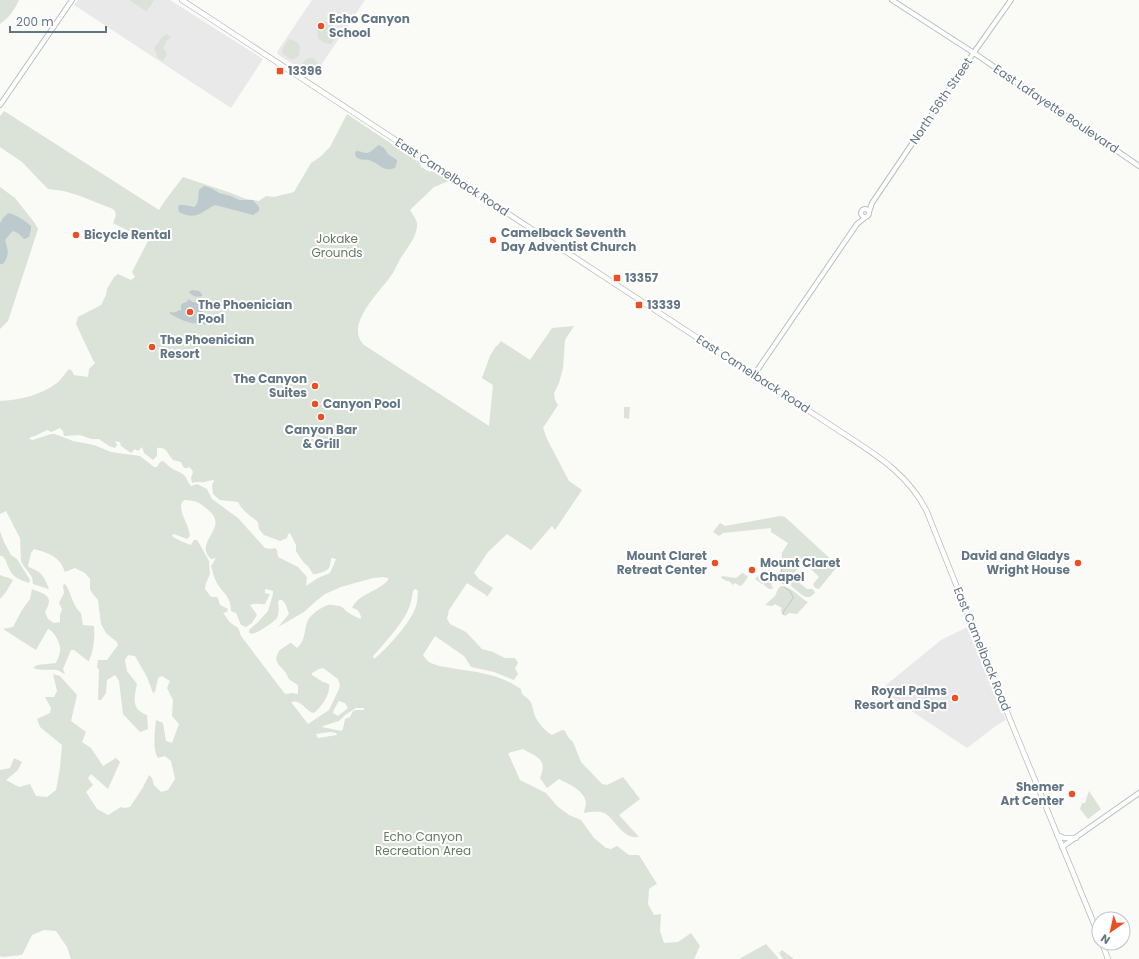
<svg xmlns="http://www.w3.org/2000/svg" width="1139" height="959" viewBox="0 0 1139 959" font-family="Poppins,sans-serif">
<rect width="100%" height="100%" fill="#fafaf7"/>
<path fill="#e8e9e8" d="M78 0H170L263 59 231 108 74 5Z
M312 0H365L313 77 280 56 277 52Z
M968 627 1006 720 997 725 967 748 880 690 941 640Z"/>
<path fill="#dbe2d8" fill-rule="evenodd" d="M0 0H19C15 9 9 18 0 24Z
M129 0H154L147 11H146Z
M325 21 338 29 339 32 331 44C315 44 313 28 325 21Z
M167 34 171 38 167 40 163 48 167 54 163 61 158 58 154 48 157 44 158 43 162 37Z
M290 39 297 42 300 47 299 56 292 60 283 54 282 50 288 40Z
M309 58H314L318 64 314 71H309L302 67 304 61Z
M4 111 159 210C166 198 175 188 183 177L231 193 246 199 259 201 266 196 274 197 294 192 311 163 320 157 330 147 347 114 420 163 421 167 430 172 432 170 449 181 434 187 410 210C412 214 416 218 417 223 418 237 405 250 399 261 396 267 394 272 390 277 379 293 344 325 364 345L489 426 493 385 482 378 490 356 496 346H497L501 341 530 360 552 328 574 326 565 340 563 368 559 383 554 393 555 400 558 405 543 428 547 439 569 481 582 490 555 530 552 526 531 550 507 534 488 552 474 573 479 579 493 588 487 597 486 595 467 583 449 610 447 619 450 624 466 632 482 649 493 652 505 658H515L518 663 515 668 518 674 514 680 494 672 471 667 464 656 435 636 423 655C425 658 428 662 431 663 439 667 448 667 456 669 479 672 501 675 521 689 521 696 526 696 530 701 533 705 533 712 535 716 538 723 546 732 552 735L562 730 565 731 568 737 573 742 581 762 602 784 607 785 623 777 640 799 619 815 639 837C623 839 617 822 606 814 599 810 591 812 584 813 584 810 586 806 586 803 585 790 568 784 559 779L547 788 540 778C548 759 537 757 523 749L508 753 520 780 546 793 557 806 569 815 581 820 594 838 606 848 611 849 617 846 629 855H639L657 884 653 886 649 889 648 904 654 915 661 914 660 931 664 943 678 942 691 933 700 946 694 959H71L67 947 56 931 44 930 32 935 22 955 3 957 0 956V770L10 768 14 758 22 762 18 770 6 780 19 787 30 784 36 796 47 797 56 790 60 768 62 745 40 727 37 719 50 713 51 708 45 697H54L57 691 53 674 60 676 77 695 71 721 86 732 82 742 91 748 103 766 116 758 120 762 108 789 91 774 88 778 93 785 86 792 97 809 108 815 121 807 124 808 130 807 142 789 149 775 152 778 154 785 161 792 168 790 175 779 171 761 165 756 158 758C152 749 155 730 156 720L163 723 166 741 172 743 179 724 172 716 173 700 167 688 170 681 162 676 158 678 155 692 153 693 147 677 135 656 128 655 125 660 127 671 137 684C134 698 131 709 147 715L148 729 140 732 123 714 119 681 115 675 107 680 106 693 101 700H98L99 670 97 667 98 660H107L118 645 117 642 106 633 101 624 98 600 92 593 90 589V579L85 573 75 568 65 572C60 556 48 553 34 549L31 553 28 566C31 569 33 568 37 571 43 574 46 582 49 588L48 589 33 584 32 577 21 562 20 538 6 511 0 514V401C20 400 41 395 57 383 61 380 65 373 69 369L72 371 74 375 88 377 89 369 95 363 93 360 76 324 78 317 101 305 106 295 107 289 114 277 118 274 131 280 135 277 132 272 148 241 113 223C115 218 118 213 113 209L80 196 64 191 48 189 22 162 0 147V116ZM60 428 63 431 64 436 80 435 91 439H99L109 446 115 448 117 445 115 441 120 442 121 446 131 453 135 449 138 451 142 447 144 453 153 460 157 456V448C166 446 167 453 173 460L181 462C182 464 183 469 187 468 188 468 189 467 190 467L193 472 191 478 192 483C197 481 200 483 205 482 208 481 210 480 214 480V481L212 485 213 494 220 500 238 502C243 512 250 515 258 522L259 529 264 535 280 541 287 538 288 534 290 533 296 545V551L304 563 308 566 313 574C317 574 326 572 329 568 330 566 331 561 331 558H333L336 559 330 573 318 578 306 586 307 577 298 567 278 557 277 550 275 548 271 549 265 548 238 518 212 499 207 489 197 484 191 486C188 483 187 478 184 475 180 471 174 471 170 467 167 465 166 463 163 461L160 462 157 467H154L140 456 111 452 94 445 73 441 55 434H51L33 440 29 439 31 437 35 436 47 430 51 432ZM184 500C197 501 197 501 207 509 232 528 192 541 211 559L216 558 211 566C213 571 213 575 215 579 220 592 231 594 231 611L236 613 241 625 246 627 252 623 257 615 250 605C256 602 260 605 265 604L270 594 265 593V590L266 589 273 591V594L268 611 258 622 249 630V633C252 634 252 634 255 633 260 631 274 622 277 618 279 614 279 606 278 602L279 600H282L285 603 289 614 278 627 304 612 316 601 325 594 341 587 373 578 383 577 388 578V580C378 592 359 593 352 608 358 609 361 613 361 619 359 619 349 613 347 612 345 610 344 608 340 606 338 606 330 604 328 605 322 607 311 614 308 620 304 628 306 641 297 648L291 643H290C286 647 280 648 278 653 272 664 284 667 287 675 289 679 287 677 290 680 293 682 296 683 298 686V693L297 694 293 693 285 694 241 636C238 626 239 629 232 624 228 621 226 616 223 613L227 612 228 609 220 605 218 598 216 597H211L205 589 206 583 210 574 209 561 199 543 197 540H194L191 545C187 544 177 539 173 537L172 535 174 534 187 539 190 536C189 526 181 515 181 506 181 503 182 503 184 500ZM415 589H416L418 591C417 596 418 601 416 606 412 621 386 650 374 659L373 656C384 644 402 624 408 610 411 604 412 597 413 591ZM323 668 338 679 340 685 339 689 329 710 308 724 291 702C293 702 295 701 297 702 304 704 307 712 314 713 321 707 331 694 329 684L323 682 312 675V673L319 669ZM339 701 345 703 348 708 338 716 333 713C333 711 338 702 339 701ZM356 708H363L365 709 363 710H356L353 711 350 717 345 719 343 729 341 731 322 727 323 726 339 721 345 715ZM330 732 336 733 337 735 318 738 316 734Z
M0 187 15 198 34 222 38 229 8 321 0 329Z
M624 407H630L629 419 624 418Z
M780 516 785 517 836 564V568L819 589 815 588 813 584 819 577 807 565 805 566 802 564 788 580 787 585 782 584 780 582 782 553 788 543 771 532V528L723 533 719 536 713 532 720 523 725 526Z
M0 531 4 542 11 555 17 559 30 580 29 583C16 578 12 577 7 564 6 561 5 558 2 556H0Z
M742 573H743L748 577 743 584 740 586 735 583 733 585 729 581H727L721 578 722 576 736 578Z
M0 575 5 577H7L13 580 6 592 0 599Z
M759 575 771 583 773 589H769L764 585V583L762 584 755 579Z
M792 580H796L807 589H813L815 593 810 597H806L802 595 791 586Z
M64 584 66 585C72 595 72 605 81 613L83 625 94 626C95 638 94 649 89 661H88L74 650H71L63 669 65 674C62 673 59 670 56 670 47 669 43 671 33 668L37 665 56 663C58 658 61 653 60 647 59 641 54 631 48 629L36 650 3 629 13 627 22 610 30 599 32 589C47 595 54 596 45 612L48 619 54 623 60 622V615L62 609 59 603 64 593 63 586Z
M781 586C793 587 798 597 808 602L797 614 789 613 785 616 782 614 781 610 782 608 775 604 772 606 765 605 775 596 778 589Z
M1089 791 1101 809 1088 819 1080 809 1082 803H1085Z
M766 944 779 959H739Z
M782 950 794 959H783L779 953Z"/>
<path fill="#bdcacd" d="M379 145 384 148 388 154 397 160V162L395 168C382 172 382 165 371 161 366 158 363 162 356 157L355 154 356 151C360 151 364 153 367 153 372 152 375 147 379 145Z
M204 186 211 188 219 193 231 196 239 200H253L259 207V211L253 215 215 205C201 212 196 221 179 212L178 208 179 205H185L194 207C199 204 198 196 199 190Z
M8 213C15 214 26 221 31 226V230L29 237 24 239 18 233 13 231 10 234 5 240C8 250 10 255 3 264H0V223L3 218Z
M192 290 199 291 202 294V296C197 298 192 296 189 292Z
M188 299 193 302H201L200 305 203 308V311L200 316H203L204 319H206L207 321 210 322V324C194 325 183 322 169 313L171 312C173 313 177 312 179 310L181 311V305L183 303 187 302Z"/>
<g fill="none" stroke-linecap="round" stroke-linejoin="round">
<path stroke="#bdcacd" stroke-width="1" d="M781 560 782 579 784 583
M783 614C784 608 791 604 793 597L790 591 784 587"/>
<defs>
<path id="secondary" d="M892 0 974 53 1139 166
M0 105 72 0
M861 213a4 4 0 1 1 8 0a4 4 0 1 1-8 0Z
M869 212 872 203 970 58 1011 0
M754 375 857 224 866 217
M1062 847 1139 793"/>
<path id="primary" d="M182 0 835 428C870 451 908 472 927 512L1009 717 1099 936
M1057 835 1064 838H1076
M1102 943 1108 959"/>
</defs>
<use href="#secondary" stroke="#b9bfc3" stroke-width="6"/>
<use href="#primary" stroke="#b8bdc1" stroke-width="6"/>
<use href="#secondary" stroke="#fff" stroke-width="4"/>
<use href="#primary" stroke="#fff" stroke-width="4.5"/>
</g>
<g fill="#ed4f24" stroke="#fff" stroke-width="1.5">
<circle cx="321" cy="26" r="4"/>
<rect x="276" y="67" width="8" height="8" rx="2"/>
<circle cx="76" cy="235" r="4"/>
<circle cx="493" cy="240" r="4"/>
<rect x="613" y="274" width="8" height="8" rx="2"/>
<rect x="635" y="301" width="8" height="8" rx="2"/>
<circle cx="190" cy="312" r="4"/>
<circle cx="152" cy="347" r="4"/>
<circle cx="315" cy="386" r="4"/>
<circle cx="315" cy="404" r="4"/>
<circle cx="321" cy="417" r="4"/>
<circle cx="715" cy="563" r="4"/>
<circle cx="1078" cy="563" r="4"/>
<circle cx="752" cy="570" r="4"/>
<circle cx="955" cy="698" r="4"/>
<circle cx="1072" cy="794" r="4"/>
</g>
<g text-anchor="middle" stroke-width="4" stroke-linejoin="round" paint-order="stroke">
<g font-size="12" font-weight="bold" fill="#637684" stroke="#fff" text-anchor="start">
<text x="329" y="23">Echo Canyon<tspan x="329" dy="14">School</tspan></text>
<text x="288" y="75">13396</text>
<text x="501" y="237">Camelback Seventh<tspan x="501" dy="14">Day Adventist Church</tspan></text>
<text x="84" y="239">Bicycle Rental</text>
<text x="625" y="282">13357</text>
<text x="198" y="309">The Phoenician<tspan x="198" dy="14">Pool</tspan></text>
<text x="647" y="309">13339</text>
<text x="160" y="344">The Phoenician<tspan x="160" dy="14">Resort</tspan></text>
<text x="307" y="383" text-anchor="end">The Canyon<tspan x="307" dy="14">Suites</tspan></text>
<text x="323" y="408">Canyon Pool</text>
<text x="321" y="434" text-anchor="middle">Canyon Bar<tspan x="321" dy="14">&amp; Grill</tspan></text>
<text x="707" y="560" text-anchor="end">Mount Claret<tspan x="707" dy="14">Retreat Center</tspan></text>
<text x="1070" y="560" text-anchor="end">David and Gladys<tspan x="1070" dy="14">Wright House</tspan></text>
<text x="760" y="567">Mount Claret<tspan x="760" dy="14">Chapel</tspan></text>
<text x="947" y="695" text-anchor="end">Royal Palms<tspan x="947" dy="14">Resort and Spa</tspan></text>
<text x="1064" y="791" text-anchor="end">Shemer<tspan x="1064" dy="14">Art Center</tspan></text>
</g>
<g font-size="12" fill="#637684" stroke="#fff">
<text transform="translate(941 101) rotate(-56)" y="4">North 56th Street</text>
<text transform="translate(1056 109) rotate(34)" y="4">East Lafayette Boulevard</text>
<text transform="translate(452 177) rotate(33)" y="4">East Camelback Road</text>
<text transform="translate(753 374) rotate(33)" y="4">East Camelback Road</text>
<text transform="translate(982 649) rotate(68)" y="4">East Camelback Road</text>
</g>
<g font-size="12" fill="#677a62" stroke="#fff">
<text x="337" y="243">Jokake<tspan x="337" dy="14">Grounds</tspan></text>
<text x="423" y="841">Echo Canyon<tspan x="423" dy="14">Recreation Area</tspan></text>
</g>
</g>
<g transform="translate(1111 931) rotate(214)"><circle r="19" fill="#ffffff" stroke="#c1c8ce"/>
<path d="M0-3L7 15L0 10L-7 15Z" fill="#ed4f24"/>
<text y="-6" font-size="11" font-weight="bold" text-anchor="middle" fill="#637684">N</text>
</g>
<path d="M10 26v6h96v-6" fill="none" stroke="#637684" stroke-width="2"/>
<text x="16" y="26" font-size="12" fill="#637684" stroke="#ffffff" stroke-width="3" paint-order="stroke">200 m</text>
</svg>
